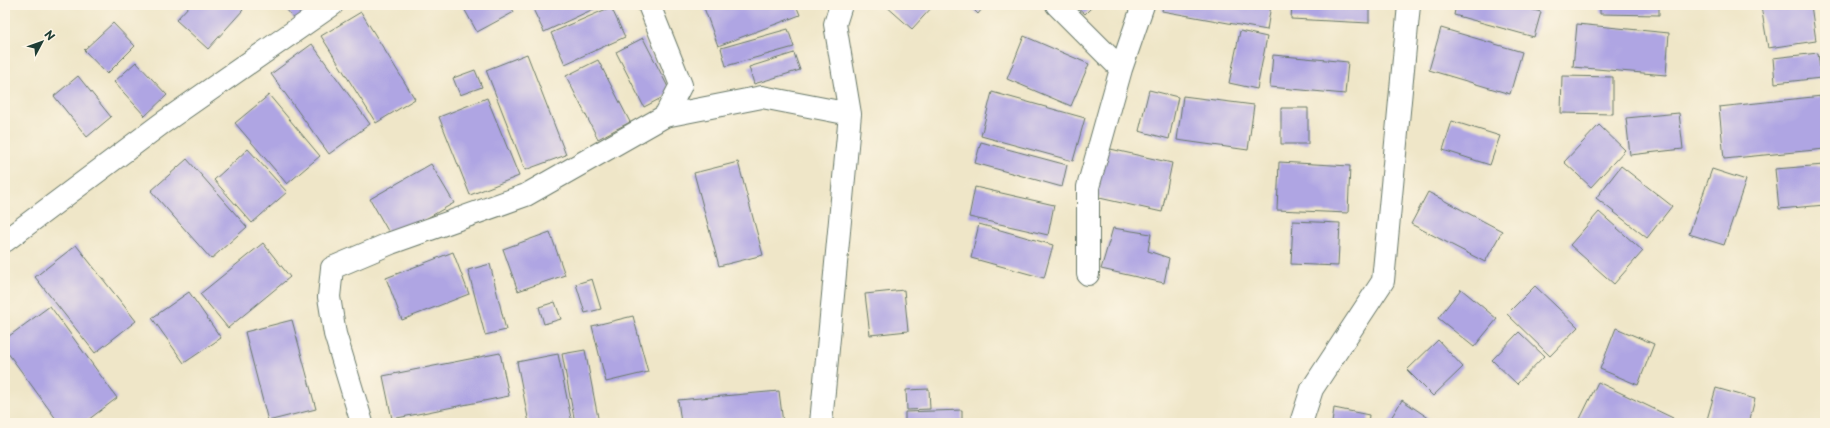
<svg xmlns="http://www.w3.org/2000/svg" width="1830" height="428" viewBox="0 0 1830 428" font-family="'Playpen Sans',sans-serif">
<rect width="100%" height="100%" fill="#fcf5e5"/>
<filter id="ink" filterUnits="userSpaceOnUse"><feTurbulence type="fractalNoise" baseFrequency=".025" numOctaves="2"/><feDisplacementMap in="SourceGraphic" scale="8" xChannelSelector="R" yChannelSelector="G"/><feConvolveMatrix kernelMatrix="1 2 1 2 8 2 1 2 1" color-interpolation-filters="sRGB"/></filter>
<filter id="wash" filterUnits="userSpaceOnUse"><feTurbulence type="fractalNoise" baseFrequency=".012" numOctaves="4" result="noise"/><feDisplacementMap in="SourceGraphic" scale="16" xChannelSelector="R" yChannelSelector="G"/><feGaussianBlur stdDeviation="0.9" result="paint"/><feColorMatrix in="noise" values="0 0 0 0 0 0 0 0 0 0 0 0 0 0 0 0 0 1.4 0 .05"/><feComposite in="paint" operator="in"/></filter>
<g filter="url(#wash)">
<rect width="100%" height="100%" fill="#efe6c8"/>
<g id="blocks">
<path fill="#afa5e3" d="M190 5H237L243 10 208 49 176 20Z
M283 5H323L299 25Z
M462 5H510L514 12 477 32Z
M531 5H602L544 32Z
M703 5H796L800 15 718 46Z
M885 5H934L912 29Z
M969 5H985L978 14Z
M1075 5H1094L1085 14Z
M1163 5H1271L1267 30 1162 11Z
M1292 5H1369V23L1291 19Z
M1456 5H1516L1541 12 1534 37 1454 15Z
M1600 5H1659V15L1600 14Z
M1772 5H1811L1816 41 1768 48 1761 6Z
M611 7 625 37 565 64 551 33Z
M361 12 415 99 376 123 321 36Z
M113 23 135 46 107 74 84 50Z
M1577 24 1669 33 1666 75 1573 67Z
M1441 28 1522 52 1510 94 1429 70Z
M788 29 794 47 726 66 721 48Z
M1240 31 1267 37 1257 89 1229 83Z
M1024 36 1089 64 1071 106 1007 79Z
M643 38 671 93 644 107 616 52Z
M312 44 370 124 329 154 271 74Z
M794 53 800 70 754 84 749 67Z
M1818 53 1821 78 1775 83 1773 58Z
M527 54 566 155 525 170 486 70Z
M1273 55 1348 62 1345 94 1270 87Z
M598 60 630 122 598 139 566 76Z
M136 62 167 95 145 116 114 82Z
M475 70 482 87 460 95 453 78Z
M78 76 111 117 87 137 54 96Z
M1562 76 1613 77V114L1561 113Z
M1149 90 1178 97 1169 139 1139 131Z
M992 92 1085 118 1073 161 981 136Z
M269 95 320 156 287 184 235 123Z
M1183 96 1254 105 1248 150 1177 140Z
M1822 96 1825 126V149L1724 159 1719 107Z
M487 98 519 176 470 195 439 117Z
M1281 108H1308V144H1281Z
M1679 113 1683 149 1630 155 1626 118Z
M1452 121 1500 136 1490 165 1443 150Z
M1599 125 1625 150 1591 187 1564 162Z
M981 142 1067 165 1062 187 975 163Z
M1106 148 1172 163 1162 212 1095 197Z
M248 149 287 192 252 223 214 180Z
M187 159 247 227 211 259 151 191Z
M738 162 763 255 719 266 694 173Z
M1279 162 1350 166 1348 213 1277 210Z
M431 164 454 203 392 238 370 199Z
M1824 165 1825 205 1779 209 1775 169Z
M1621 166 1672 206 1647 238 1596 198Z
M1712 169 1746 180 1724 245 1689 234Z
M975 187 1054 205 1048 235 969 217Z
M1428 192 1502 231 1485 262 1411 224Z
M1599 212 1643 251 1614 284 1570 245Z
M1293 221 1340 223 1338 266 1291 264Z
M979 224 1053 245 1044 278 971 258Z
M1113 228 1151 234 1148 251 1169 258 1164 283 1101 269Z
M550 232 565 275 518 291 503 249Z
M263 243 290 277 228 328 200 294Z
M76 245 136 321 95 353 35 277Z
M453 252 469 294 402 320 386 278Z
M490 264 506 330 485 335 468 270Z
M592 279 601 309 585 313 576 284Z
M1535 286 1578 327 1550 356 1507 314Z
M1461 289 1497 319 1474 347 1438 318Z
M904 290 908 331 870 335 865 294Z
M189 292 221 338 184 363 152 318Z
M555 302 561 319 544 324 539 307Z
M50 306 117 398 84 423H59L5 349V339Z
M633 316 648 372 606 382 592 326Z
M292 320 316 409 268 421 245 332Z
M1616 328 1654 344 1638 385 1600 369Z
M1519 332 1544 356 1517 384 1492 360Z
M1438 340 1463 367 1433 396 1407 370Z
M585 350 599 423H575L562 354Z
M500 353 509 396 392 419 383 376Z
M558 354 572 423H529L517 362Z
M1598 382 1673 418 1670 423H1578Z
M1716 388 1755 399 1749 423H1706Z
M929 389 930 409 907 410 906 390Z
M779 391 783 423H681L678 400Z
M1402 400 1436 423H1388Z
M1334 408 1369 415 1368 423H1332Z
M962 410V423H905V412Z"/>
</g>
</g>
<g filter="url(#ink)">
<use href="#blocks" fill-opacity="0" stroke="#687868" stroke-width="1"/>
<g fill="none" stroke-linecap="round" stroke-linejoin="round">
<defs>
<path id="minor" d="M649 5 681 85 665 116
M1057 5 1121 69
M5 241 161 124 332 5
M1088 274V187L1121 69 1143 5
M362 423 335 334 329 297 332 268 391 243 526 195 665 116 762 97 850 114
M821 423 850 114 835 24 841 5
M1301 423 1312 389 1383 281 1409 5"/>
</defs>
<use href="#minor" stroke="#687868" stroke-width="24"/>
<use href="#minor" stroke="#fff" stroke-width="22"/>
</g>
</g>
<rect width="1830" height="428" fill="none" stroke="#fcf5e5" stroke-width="20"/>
<g transform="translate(42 42) rotate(49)" stroke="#fcf5e5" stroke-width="3" paint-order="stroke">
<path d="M0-3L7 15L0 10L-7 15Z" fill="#1f3d34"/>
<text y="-6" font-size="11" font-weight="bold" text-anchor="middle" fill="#1f3d34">N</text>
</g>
</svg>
